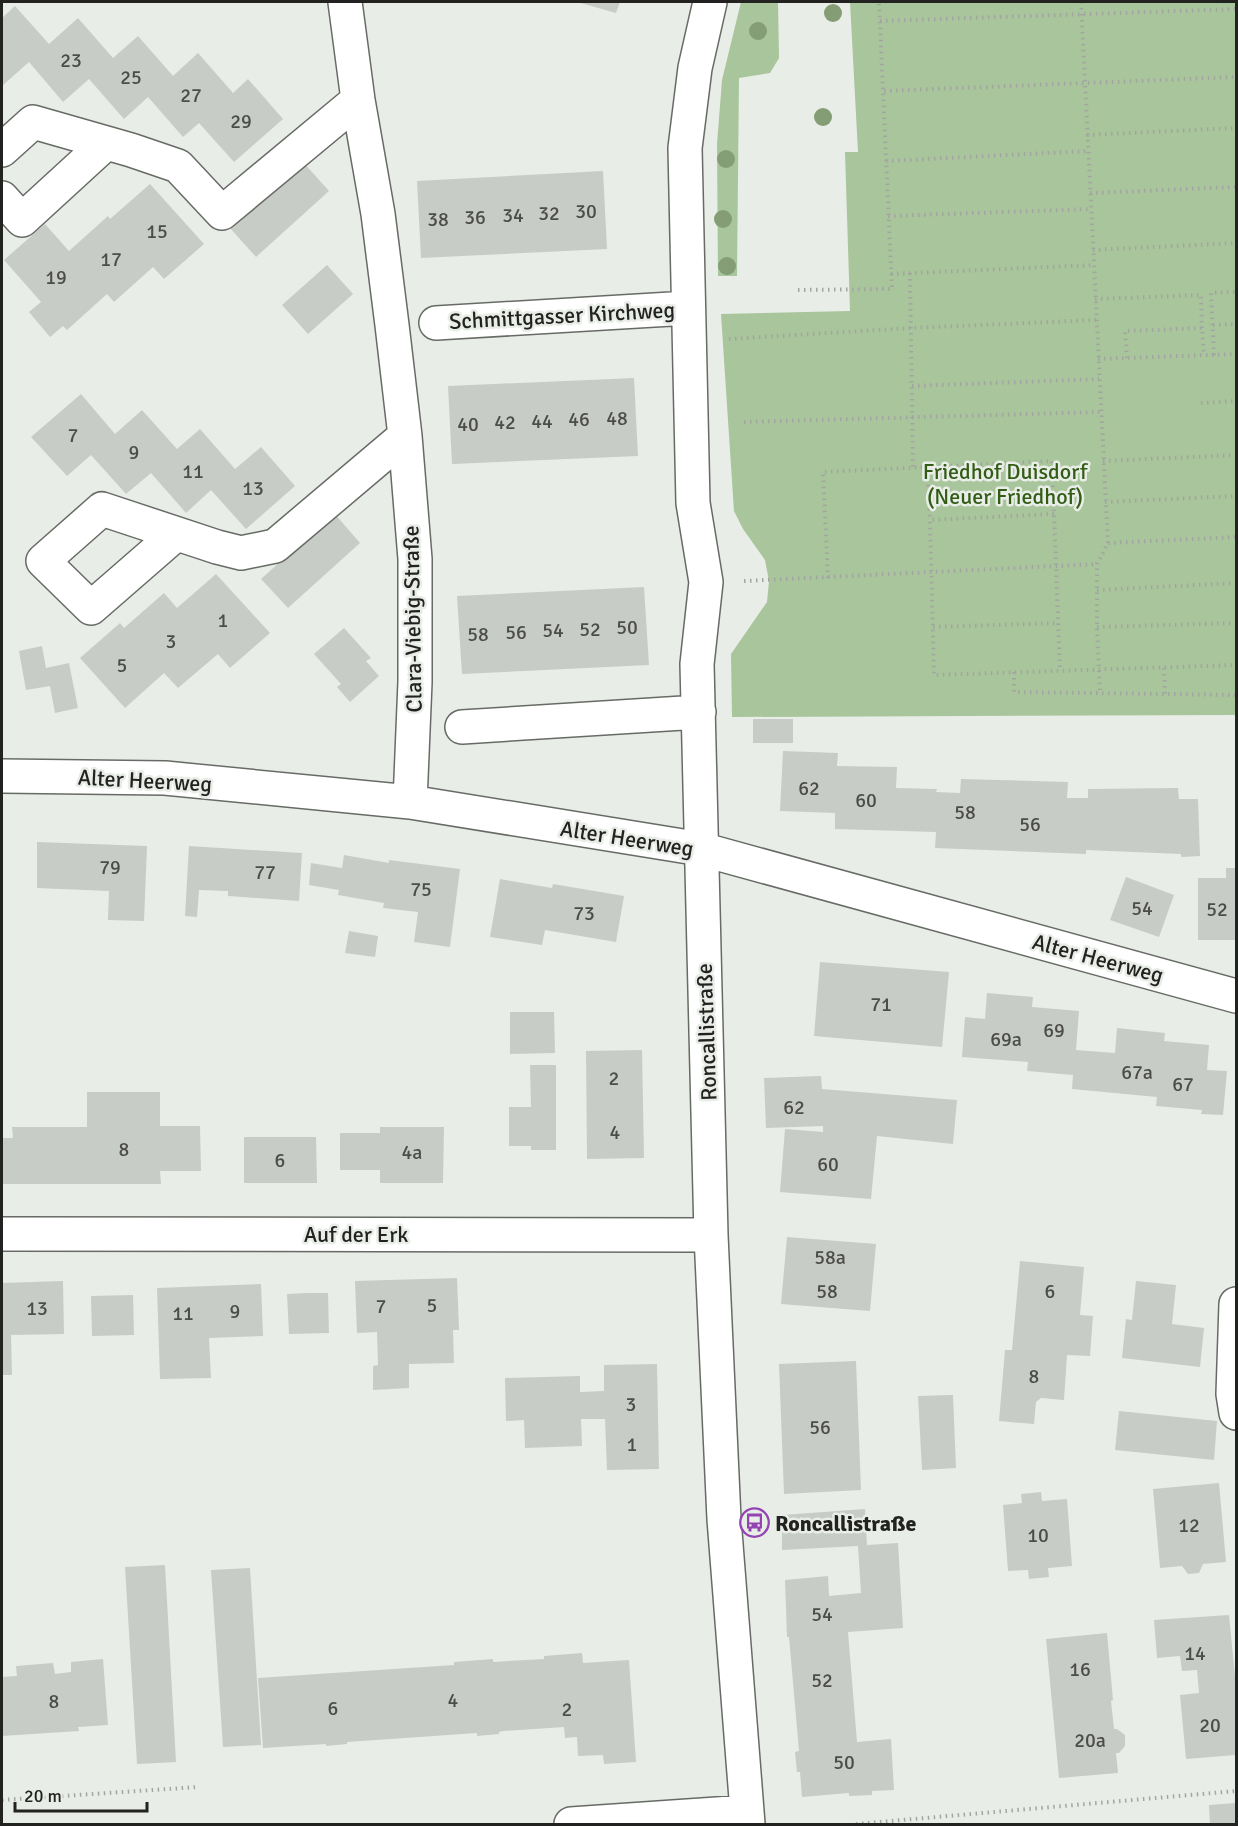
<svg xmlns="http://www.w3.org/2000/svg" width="1238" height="1826" viewBox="0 0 1238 1826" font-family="Signika,sans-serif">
<rect width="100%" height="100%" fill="#e9ede7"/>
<path fill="#a9c59b" d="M741 2H778L779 58 770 73 739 78 737 276H718L717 144 722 80Z
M850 2H1236V715L732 717 731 654 767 602 769 581 765 560 743 529 734 511 721 314 850 311 845 152H858Z"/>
<path fill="#c8ccc6" d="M577 2H620L616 13Z
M15 6 49 44 78 18 113 58 138 36 173 76 198 53 233 93 248 79 283 119 234 162 199 123 183 137 148 97 124 119 89 79 63 102 29 62 2 86V18Z
M303 162 329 191 256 257 230 228Z
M603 171 607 249 421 258 417 181Z
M150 184 204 244 164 279 153 267 114 302 107 294 67 330 63 326 50 337 29 312 41 302 4 260 45 224 69 251 108 216 110 219Z
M327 265 353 294 308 334 282 305Z
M634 378 638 456 452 464 448 386Z
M81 394 115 434 142 410 177 449 200 429 235 469 261 447 295 486 246 529 211 490 186 513 151 473 126 494 91 455 67 476 31 437Z
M334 513 360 543 288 608 261 579Z
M216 574 270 633 230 668 218 654 178 688 164 673 125 708 80 658 120 623 124 628 164 593 177 608Z
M644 587 649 665 462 674 457 596Z
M344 628 371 658 366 661 379 676 350 702 337 687 341 684 314 654Z
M42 646 46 668 69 663 78 708 55 713 50 686 26 690 19 651Z
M753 719H793V743H753Z
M783 751 838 753 837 766 897 767 896 788 937 789 936 792 960 793 961 779 1068 782 1067 798H1088V789L1178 788 1179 799H1198L1200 856 1181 857V854L1086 850V854L935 848 936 832 835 829V813L780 811Z
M37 842 147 846 144 921 108 920 109 891 37 888Z
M189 846 302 853 299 901 228 896V891L199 890 197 917 185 916Z
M344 855 389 863V860L460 869 450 947 414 942 418 912 383 908 384 903 338 895 339 890 309 885 311 863 342 868Z
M1226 868H1236V940H1198V878H1226Z
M1126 877 1174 895 1159 937 1110 920Z
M500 879 552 888 553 884 624 896 616 942 545 930 542 945 490 937Z
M349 931 378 936 375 957 345 953Z
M820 962 949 972 942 1047 814 1036Z
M987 993 1033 997 1032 1007 1079 1011 1076 1050 1115 1053 1117 1028 1165 1033 1164 1041 1209 1045 1207 1070 1227 1071 1223 1115 1201 1114 1202 1110 1156 1106 1157 1097 1072 1089 1073 1075 1027 1071 1028 1062 962 1057 965 1017 985 1019Z
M510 1012H554L555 1053 510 1054Z
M642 1050 644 1158 587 1159 586 1051Z
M530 1065H556V1150H531V1146H509V1107H531Z
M821 1076 822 1089 957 1100 953 1144 877 1136 871 1199 780 1192 785 1129 823 1132V1126L766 1128 764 1078Z
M87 1092H160V1126H200L201 1171H160L161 1184H2V1138H13L12 1127H87Z
M380 1127H444L443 1183H380V1170H340V1133H380Z
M244 1137H316L317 1183H244Z
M787 1237 876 1244 870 1311 781 1304Z
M1020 1261 1084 1267 1080 1315 1093 1316 1090 1356 1067 1355 1064 1400 1041 1398 1036 1402 1034 1424 999 1421 1005 1350H1012Z
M457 1278 459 1330H453L454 1363 409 1364V1388L373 1390V1366L378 1365 377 1332 357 1333 355 1281Z
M63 1281 64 1334 11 1335 12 1375H2V1283Z
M1136 1281 1176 1285 1172 1324 1204 1328 1200 1367 1122 1358 1126 1319 1132 1320Z
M261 1284 263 1336 209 1338 211 1378 160 1379 157 1288Z
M308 1293H328L329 1333 289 1334 287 1294Z
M133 1295 134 1335 92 1336 91 1296Z
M856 1361 861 1490 784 1494 779 1364Z
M657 1364 659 1469 607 1470 605 1419H581L582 1446 525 1448 524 1420 506 1421 505 1378 580 1376V1392L604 1391V1365Z
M953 1395 956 1468 922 1470 918 1396Z
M1119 1411 1217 1421 1214 1460 1115 1450Z
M1219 1483 1226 1562 1203 1564 1199 1573 1188 1574 1182 1566 1160 1568 1153 1489Z
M1041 1492 1042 1501 1067 1499 1072 1566 1048 1568 1049 1577 1029 1579 1028 1570 1008 1571 1003 1505 1022 1503 1021 1494Z
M865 1509 867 1545 898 1543 903 1628 848 1632 857 1742 891 1739 894 1790 872 1791V1795L849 1796V1793L802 1797 800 1772H797L795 1752 799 1751 789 1637H787L785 1580 828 1576 829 1596 861 1593 858 1546 782 1550V1515Z
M165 1565 176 1762 137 1764 125 1567Z
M250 1568 261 1745 223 1747 211 1570Z
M1229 1615 1236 1686V1755L1186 1759 1180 1695 1199 1693 1197 1670 1182 1671 1180 1656 1157 1658 1154 1620Z
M1107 1633 1113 1700 1111 1701 1114 1729H1117L1125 1735V1746L1119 1753H1116L1118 1773 1059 1778 1046 1639Z
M582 1653 583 1663 629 1660 636 1762 604 1764 603 1755 578 1756 577 1737 565 1738 564 1727 503 1731 499 1732V1734L477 1736V1733L347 1742V1744L326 1746V1744L263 1748 258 1678 454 1665V1662L493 1659V1662L544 1659V1656Z
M103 1659 108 1725 78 1727 79 1731 2 1736V1677L17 1676 16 1666 53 1663 55 1674 71 1672V1662Z
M1236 1803V1824H1210L1209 1805Z"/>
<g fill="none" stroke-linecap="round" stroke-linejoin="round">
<defs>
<path id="minor" d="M345 2 358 100 378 214 392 325 405 436 415 559V682L410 802
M710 2 695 68 685 148 693 503 706 582 697 664 711 1235 724 1519 748 1824
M2 150 33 122 131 150 178 166 222 213 358 100
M2 198 22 220 106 143
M436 323 688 308
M176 534 91 608 43 561 102 509 217 547 241 553 275 546 405 436
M462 727 699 712
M2 776 165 778 410 802 701 849 1236 996
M2 1234 711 1235
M1236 1304 1233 1394 1236 1413
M571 1824 746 1812"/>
</defs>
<use href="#minor" stroke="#676b65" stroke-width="36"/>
<path stroke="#a2a5a0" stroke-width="4" stroke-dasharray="1.5 4.5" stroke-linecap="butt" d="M1081 2 1108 543 1097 564V627L1100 693
M880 21 1236 9
M884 91 1236 77
M1087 135 1236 128
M886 161 1088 151
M1090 193 1236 187
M888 216 1091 209
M1093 250 1236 243
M910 273 913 468
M891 274 1094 265
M798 290 892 289 879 2
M1095 299 1201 295 1202 328
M1213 325 1236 324
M729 339 911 328 1096 320
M1214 355 1211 293 1236 292
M1127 358 1125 331 1202 328 1204 355
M1098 359 1236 354
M912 386 1099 379
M1201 403 1236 401
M744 422 1101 412
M1103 461 1236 455
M927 467 930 520
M1105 502 1236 496
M1054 514 930 520 934 675 1236 665
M1108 543 1236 537
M828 578 823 472 1052 461 1060 671
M744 581 1097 564
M1097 590 1236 583
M933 627 1059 623
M1097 627 1236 623
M1164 668 1165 694
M1014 672V692L1236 695
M2 1800 198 1787
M856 1824 1236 1791"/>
<use href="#minor" stroke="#fff" stroke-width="33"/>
</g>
<g fill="#849d74">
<circle cx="833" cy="13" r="9"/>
<circle cx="758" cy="31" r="9"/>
<circle cx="823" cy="117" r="9"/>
<circle cx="726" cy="159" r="9"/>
<circle cx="723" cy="219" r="9"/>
<circle cx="727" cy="266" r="9"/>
</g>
<defs>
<symbol id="bus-ring" viewBox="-11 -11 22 22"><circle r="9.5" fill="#e9ede7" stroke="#9443b3" stroke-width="1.5"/><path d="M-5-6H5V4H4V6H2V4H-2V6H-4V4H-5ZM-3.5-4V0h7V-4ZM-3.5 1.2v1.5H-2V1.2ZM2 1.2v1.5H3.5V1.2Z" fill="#9443b3"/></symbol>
</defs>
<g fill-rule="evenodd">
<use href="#bus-ring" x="738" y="1506" width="33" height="33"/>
</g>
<g text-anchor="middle" stroke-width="5" stroke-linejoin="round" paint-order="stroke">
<g font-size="20" fill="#4c4d4a">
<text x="71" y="67">23</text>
<text x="131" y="84">25</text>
<text x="191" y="102">27</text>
<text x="241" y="128">29</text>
<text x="586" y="218">30</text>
<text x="549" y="220">32</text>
<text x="513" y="222">34</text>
<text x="475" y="224">36</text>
<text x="438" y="226">38</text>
<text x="157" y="238">15</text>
<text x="111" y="266">17</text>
<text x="56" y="284">19</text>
<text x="617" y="425">48</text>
<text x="579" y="426">46</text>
<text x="542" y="428">44</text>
<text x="505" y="429">42</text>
<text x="468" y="431">40</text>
<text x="73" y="442">7</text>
<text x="134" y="459">9</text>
<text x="193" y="478">11</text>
<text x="253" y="495">13</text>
<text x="223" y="627">1</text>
<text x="627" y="634">50</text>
<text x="590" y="636">52</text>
<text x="553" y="637">54</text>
<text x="516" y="639">56</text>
<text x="478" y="641">58</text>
<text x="171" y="648">3</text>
<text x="122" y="672">5</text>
<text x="809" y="795">62</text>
<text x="866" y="807">60</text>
<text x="965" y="819">58</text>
<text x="1030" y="831">56</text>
<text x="110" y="874">79</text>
<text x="265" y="879">77</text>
<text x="421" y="896">75</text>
<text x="1142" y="915">54</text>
<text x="1217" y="916">52</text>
<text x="584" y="920">73</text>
<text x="881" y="1011">71</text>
<text x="1054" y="1037">69</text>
<text x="1006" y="1046">69a</text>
<text x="1137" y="1079">67a</text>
<text x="614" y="1085">2</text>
<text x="1183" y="1091">67</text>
<text x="794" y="1114">62</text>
<text x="615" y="1139">4</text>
<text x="124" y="1156">8</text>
<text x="412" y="1159">4a</text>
<text x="280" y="1167">6</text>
<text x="828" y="1171">60</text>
<text x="830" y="1264">58a</text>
<text x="827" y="1298">58</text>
<text x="1050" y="1298">6</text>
<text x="432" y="1312">5</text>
<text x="381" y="1313">7</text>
<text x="37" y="1315">13</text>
<text x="235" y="1318">9</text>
<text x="183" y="1320">11</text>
<text x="1034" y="1383">8</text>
<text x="631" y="1411">3</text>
<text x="820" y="1434">56</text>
<text x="632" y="1451">1</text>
<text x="1189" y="1532">12</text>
<text x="1038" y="1542">10</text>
<text x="822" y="1621">54</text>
<text x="1195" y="1660">14</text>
<text x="1080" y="1676">16</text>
<text x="822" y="1687">52</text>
<text x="453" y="1707">4</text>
<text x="54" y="1708">8</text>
<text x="333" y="1715">6</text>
<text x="567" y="1716">2</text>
<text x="1210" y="1732">20</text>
<text x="1090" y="1747">20a</text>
<text x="844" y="1769">50</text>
</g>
<g font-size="22" fill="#222321" stroke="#e9ede7">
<text transform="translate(562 315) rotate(-3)" y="8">Schmittgasser Kirchweg</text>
<text transform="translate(412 619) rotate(-91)" y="8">Clara-Viebig-Straße</text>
<text transform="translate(145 780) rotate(3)" y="8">Alter Heerweg</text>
<text transform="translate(627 838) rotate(9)" y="8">Alter Heerweg</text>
<text transform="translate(1098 958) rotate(15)" y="8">Alter Heerweg</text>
<text transform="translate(706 1032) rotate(-92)" y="8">Roncallistraße</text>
<text x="356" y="1242">Auf der Erk</text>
</g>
<g font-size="22" fill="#325c16" stroke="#e9ede7">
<text x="1005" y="479">Friedhof Duisdorf<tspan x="1005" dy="25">(Neuer Friedhof)</tspan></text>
</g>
<g font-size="22" font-weight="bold" fill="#222321" stroke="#e9ede7" text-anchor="start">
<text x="775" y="1531">Roncallistraße</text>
</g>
</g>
<rect width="1238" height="1826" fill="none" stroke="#222321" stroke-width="6"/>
<path d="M15 1802v9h132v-9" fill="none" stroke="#222321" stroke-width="3"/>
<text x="24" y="1802" font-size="18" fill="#222321" stroke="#e9ede7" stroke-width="4.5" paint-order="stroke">20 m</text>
</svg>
